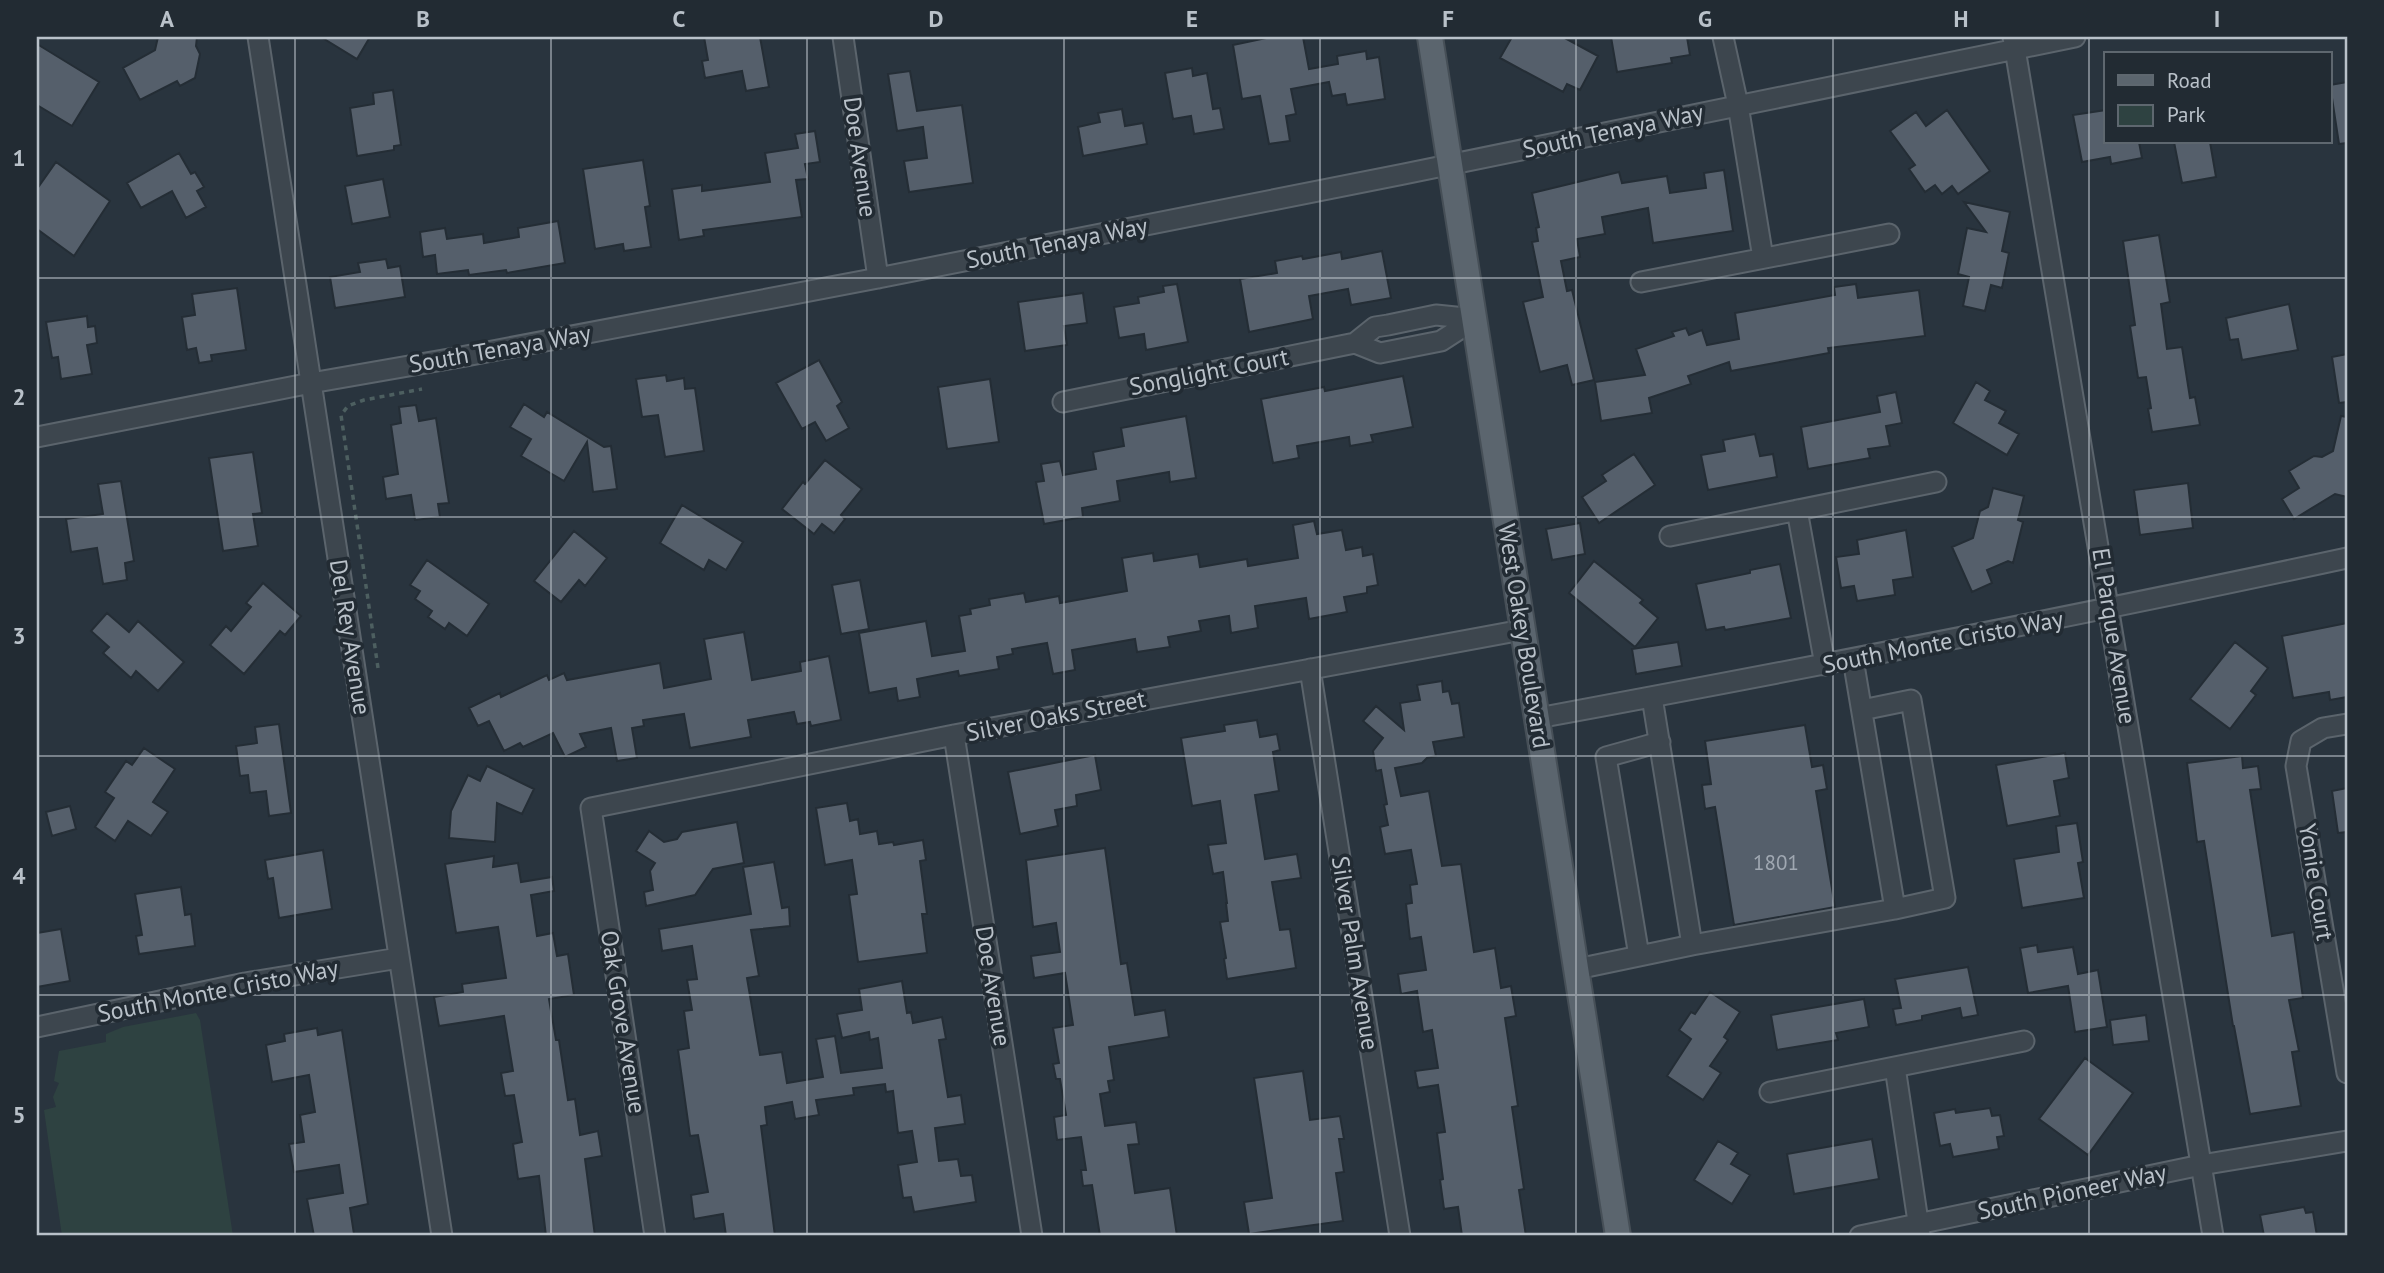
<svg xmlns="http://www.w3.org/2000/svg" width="2384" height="1273" viewBox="0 0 2384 1273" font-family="'PT Sans',sans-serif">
<rect width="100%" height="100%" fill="#29343e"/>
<path fill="#2e4241" d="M196 1013 200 1020 233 1236H62L44 1110 56 1107 53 1097 59 1083 54 1081 59 1051 106 1042V1034L123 1027Z"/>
<path fill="#555f6b" stroke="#242d35" stroke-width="2" d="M158 37H197L196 46 200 54 195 78 180 86 177 81 140 100 123 68 155 50Z
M321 37H370L357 59Z
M704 37H760L769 87 746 91 742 71 705 78 702 61 708 60Z
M1271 37H1303L1309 69 1338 64 1337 56 1366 51 1367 59 1379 57 1385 99 1347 105 1345 94 1332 96 1329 82 1291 89 1296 114 1286 116 1290 141 1269 144 1260 96 1242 99 1233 45Z
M1512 37H1563L1598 56 1580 90 1567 84 1563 92 1500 58Z
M1611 37H1687L1690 55 1671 58 1672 63 1617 72Z
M37 44 99 82 72 126 37 105Z
M1192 68 1193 76 1207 73 1213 109 1220 108 1224 129 1194 134 1191 116 1173 119 1165 73Z
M910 71 917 111 962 105 973 183 909 192 904 161 927 158 923 127 897 131 888 74Z
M2347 82V143L2339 144 2330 85Z
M393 90 401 145 394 146V150L357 156 350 108 374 104 373 93Z
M1122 109 1125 126 1143 123 1147 144 1083 156 1078 127 1100 122 1098 113Z
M1947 110 1990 171 1958 194 1952 186 1942 194 1935 185 1925 192 1909 169 1915 165 1890 131 1916 112 1926 126Z
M2106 110V142H2139L2142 158 2111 164 2110 157 2082 162 2073 115Z
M815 131 820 162 805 164 808 179 796 180 802 217 703 230 704 236 679 240 672 189 702 185V191L770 182 765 153 798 148 795 134Z
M2174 142H2210L2216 177 2182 183Z
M179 153 191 174 195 172 204 187 197 191 206 207 186 218 172 191 141 208 127 183Z
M643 160 650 206 645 207 651 247 624 251 623 244 595 249 583 169Z
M56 162 110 201 74 256 37 229V189Z
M1724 170 1733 231 1653 243 1648 208 1602 217 1605 234 1577 239 1580 257 1561 261 1567 291 1572 290 1594 380 1572 385 1567 365 1540 372 1523 302 1543 297 1532 242 1538 241 1536 228 1539 227 1532 193 1619 172 1622 183 1667 176 1670 193 1706 188 1704 173Z
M383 179 390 217 352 224 345 186Z
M1964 202 2010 212 2002 251 2009 253 2002 288 1991 285 1985 311 1963 306 1969 277 1958 274 1967 228 1986 232Z
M558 221 565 263 507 273 506 270 469 275 468 270 437 274 435 255 423 257 420 232 445 228 447 239 483 234 484 243 519 237 518 228Z
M2159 235 2170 302 2161 304 2167 349 2182 347 2190 398 2195 397 2200 425 2152 432 2148 409 2151 408 2146 377 2138 378 2130 326 2135 325 2123 241Z
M1382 251 1391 298 1351 305 1348 289 1309 296 1313 319 1249 332 1240 279 1277 273 1275 261 1302 256 1303 259 1341 252 1342 259Z
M386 259 388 268 400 266 405 297 335 308 330 277 360 272 358 263Z
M1177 284 1188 342 1146 350 1144 334 1119 338 1114 307 1139 303 1138 297 1164 292 1163 286Z
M1856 284 1858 298 1919 290 1925 336 1828 348 1829 353 1731 371 1729 362 1688 376 1691 384 1649 398 1652 413 1601 421 1595 382 1645 375 1636 349 1674 336 1672 332 1686 328 1689 335 1702 330 1707 345 1739 339 1735 313 1835 295 1834 287Z
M237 288 246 350 211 355 212 361 199 363 196 348 187 350 182 317 195 315 192 294Z
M1083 293 1087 323 1064 326 1067 345 1025 351 1018 302Z
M2289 304 2298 350 2242 360 2238 339 2230 340 2226 318Z
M87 316 88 327 95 326 97 343 87 345 92 374 61 379 58 357 52 358 46 322Z
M2347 354V402L2339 403 2332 357Z
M819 360 842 402 837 406 849 428 826 441 815 422 802 429 776 383Z
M666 375 667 381 684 378 685 389 695 388 704 451 665 457 658 415 642 417 636 379Z
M1403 376 1413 427 1371 435 1373 442 1350 446 1349 437 1297 446 1299 458 1273 463 1261 399 1324 387 1325 391Z
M990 379 999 442 947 449 938 387Z
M1976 382 1990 391 1985 400 2006 411 1999 423 2019 434 2007 455 1953 423Z
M1896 392 1902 423 1886 426 1890 446 1868 449 1870 458 1808 469 1801 427 1880 412 1877 396Z
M524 404 544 417 547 412 604 447 611 446 617 489 593 492 587 442 564 481 521 456 531 439 510 427Z
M416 405 419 421 436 418 449 503 438 504 440 517 415 520 411 495 386 499 383 477 398 474 391 425 401 423 399 407Z
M1186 416 1196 478 1170 482 1169 472 1117 481 1120 501 1082 508 1083 517 1044 524 1036 482 1044 481 1041 464 1060 461 1063 475 1096 469 1093 452 1124 446 1121 428Z
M2341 416 2347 417V497L2335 494 2294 519 2282 499 2299 488 2289 471 2314 456 2322 457 2333 451Z
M1755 434 1760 456 1773 454 1777 477 1708 490 1701 455 1725 451 1723 440Z
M253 452 262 513 253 514 258 546 223 551 209 458Z
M1634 454 1655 485 1599 523 1582 497 1606 481 1602 475Z
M825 460 862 489 841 515 845 519 834 533 822 524 814 534 782 509 803 482 805 484Z
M121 481 134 561 125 563 127 580 103 584 97 548 71 552 66 519 103 514 98 484Z
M2188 483 2193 528 2140 535 2134 490Z
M1993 488 2024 496 2018 520 2023 522 2013 563 2008 561 1987 570 1992 583 1972 592 1952 547 1973 538 1980 511 1988 507Z
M682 505 743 542 726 570 709 560 704 570 660 543Z
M1314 521 1317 534 1342 530 1346 550 1362 547 1363 556 1373 554 1378 585 1367 587V593L1344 597 1347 612 1309 619 1306 598 1255 606 1258 628 1231 633 1229 616 1199 621 1201 631 1168 637 1170 647 1137 652 1135 639 1072 650 1075 670 1053 674 1047 643 1012 649 1013 654 997 657 999 669 959 676 958 671 917 679 920 697 898 701 896 688 869 693 859 633 926 621 932 656 965 651 959 616 971 614 970 609 990 605 989 599 1024 593 1026 602 1059 596 1060 603 1127 591 1122 558 1153 553 1154 561 1198 554 1200 567 1247 559 1248 566 1298 558 1293 525Z
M1580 523 1585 554 1552 560 1546 529Z
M1906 530 1913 577 1893 580 1895 595 1857 601 1854 586 1841 588 1836 557 1859 554 1857 540Z
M574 531 607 558 585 586 579 580 561 602 534 581Z
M427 560 489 604 467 636 449 623 445 629 428 617 432 611 415 599 420 591 410 585Z
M1594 561 1643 600 1640 603 1658 618 1635 647 1569 593Z
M1780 564 1791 618 1725 630 1724 627 1706 630 1696 584 1750 573V570Z
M860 580 869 629 841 634 832 585Z
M263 583 301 616 285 635 280 631 244 674 210 645 226 626 231 631 251 607 246 603Z
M107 613 129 632 138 621 184 662 158 691 136 671 131 678 103 653 109 647 91 631Z
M2347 623V697L2330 700 2329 692 2293 698 2282 636Z
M744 632 752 680 801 671 800 662 829 656 841 720 811 726 810 722 797 724 794 712 748 720 751 737 690 748 684 714 643 720 644 726 632 728 637 758 617 761 611 728 580 734 586 747 565 757 553 733 523 747 520 743 504 751 489 721 478 726 469 708 500 693 501 697 547 675 549 680 564 673 567 680 660 663 664 688 711 679 704 639Z
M1678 642 1682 666 1636 674 1632 649Z
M2235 642 2268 668 2251 691 2256 695 2230 729 2190 699Z
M1442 681 1443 692 1449 691 1452 704 1459 703 1464 737 1433 742 1436 756 1427 758 1422 763 1395 768 1401 796 1429 791 1442 866 1461 864 1474 952 1495 948 1501 988 1511 986 1516 1016 1505 1018 1518 1106 1512 1107 1524 1189 1519 1190 1526 1236H1462L1458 1207 1444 1209 1440 1180 1443 1179 1437 1133 1445 1132 1438 1085 1418 1088 1415 1071 1438 1068 1432 1030 1423 1032 1417 991 1401 994 1398 974 1426 970 1421 937 1410 939 1406 904 1412 903 1410 885 1417 884 1411 850 1385 854 1380 827 1388 825 1384 805 1387 804 1381 770 1376 771 1373 751 1383 738 1363 721 1376 706 1404 730 1400 703 1420 700 1417 685Z
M1257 720 1260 737 1277 734 1280 750 1273 752 1279 791 1255 795 1265 859 1297 854 1301 878 1272 882 1280 930 1290 929 1296 968 1227 979 1224 959 1226 958 1220 922 1228 921 1226 903H1227L1223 872 1213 874 1208 845 1226 843 1220 801 1192 806 1181 738 1225 731 1224 725Z
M279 724 291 813 269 816 266 791 250 793 248 775 240 776 236 746 257 743 255 727Z
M1805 725 1812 767 1823 765 1827 789 1816 791 1835 907 1734 925 1715 807 1705 809 1702 785 1711 784 1705 741Z
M144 748 175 769 153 802 168 812 151 836 128 821 115 841 95 827 114 798 105 792 126 761 132 765Z
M2065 753 2069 778 2054 781 2060 816 2007 826 1996 765Z
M1095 755 1101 790 1076 795 1077 806 1055 810 1058 826 1020 834 1008 772Z
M2242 756 2243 768 2258 766 2261 789 2250 790 2272 936 2294 932 2303 998 2289 1000 2299 1051 2292 1052 2301 1106 2250 1114 2234 1026H2233L2204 841 2197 842 2187 763Z
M487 766 534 789 522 814 497 803 495 842 449 838 451 811 468 775 480 781Z
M2347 788V832L2338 833 2332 791Z
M847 803 850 821 858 819 860 834 877 831 879 844 893 842 894 845 923 840 926 860 920 861 927 914H922L927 953 858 962 849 895 857 894 852 860 825 865 816 808Z
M70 806 76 829 52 836 46 812Z
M737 822 744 863 713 869 695 895 646 906 644 892 653 890 650 871 655 863 636 851 649 831 664 842 677 839 682 832Z
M2077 823 2083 862 2078 863 2084 898 2022 908 2014 859 2059 852 2056 826Z
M1105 848 1121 964 1127 963 1135 1015 1165 1010 1169 1037 1109 1047 1114 1080 1108 1081 1110 1092 1100 1094 1105 1126 1136 1122 1139 1144 1128 1145 1135 1193 1170 1188 1177 1236H1100L1092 1185 1083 1186 1081 1170H1086L1081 1137 1057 1140 1054 1117 1066 1115 1060 1079H1056L1053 1064 1059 1063 1053 1028 1073 1025 1065 973 1034 978 1031 956 1060 952 1056 923 1033 927 1026 860Z
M323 850 332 909 279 918 273 878 268 879 265 860Z
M494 856 493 867 518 863 521 882 552 877 554 891 531 895 537 936 553 933 557 956 568 954 574 995 549 999 556 1040H559L568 1100 575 1099 580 1135 598 1131 602 1156 585 1159 595 1236H546L539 1176 518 1179 513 1144 522 1142 514 1095 505 1096 501 1073 513 1071 504 1016 439 1026 434 997 463 992 462 984 506 978 498 927 456 933 445 864Z
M774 862 782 908 789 907 790 926 751 930 759 976 747 978 760 1055 782 1052 787 1083 823 1077 816 1039 835 1036 841 1073 882 1068 878 1038 870 1040 869 1032 842 1038 837 1014 862 1010 859 989 902 981 907 1013 911 1012 913 1023 942 1017 946 1039 939 1040 948 1097 961 1095 965 1124 935 1128 939 1161 958 1159 961 1176 972 1175 976 1202 914 1212 911 1197 903 1198 898 1165 917 1162 912 1131 898 1133 893 1091 886 1092 885 1084 853 1088 854 1095 816 1100 819 1115 795 1119 792 1102 765 1107 767 1125 761 1126 775 1236H726L723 1214 694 1219 691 1195 708 1192 698 1135 690 1136 678 1050 689 1048 684 1011 692 1010 687 980 697 979 692 946 662 951 659 929 751 914 743 867Z
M181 887 185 915 191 914 195 946 139 954 136 936 142 935 135 894Z
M61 929 70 981 37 987V933Z
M2037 945 2038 952 2073 947 2078 974 2098 970 2107 1027 2075 1032 2068 986 2028 993 2020 948Z
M1968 967 1978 1015 1962 1018 1960 1008 1922 1016V1020L1896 1025 1893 1009 1901 1008 1895 979Z
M1710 992 1740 1012 1724 1037 1728 1040 1710 1066 1721 1073 1703 1100 1667 1076 1691 1039 1679 1030 1691 1012 1695 1014Z
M1864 999 1869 1027 1836 1033 1838 1040 1777 1050 1771 1015Z
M2146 1015 2149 1041 2113 1045 2110 1020Z
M317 1028 318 1035 342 1030 368 1204 350 1208 354 1234 340 1236H314L307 1199 343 1193 339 1165 294 1172 289 1144 304 1142 300 1115 315 1112 309 1075 272 1082 266 1045 285 1041 284 1034Z
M2085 1058 2133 1093 2088 1155 2039 1119Z
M1303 1071 1310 1120 1340 1116 1344 1139H1339L1344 1172 1336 1173 1343 1221 1249 1234 1244 1202 1272 1198 1254 1078Z
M1990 1108 1992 1116 2000 1115 2004 1136 1997 1137 1999 1149 1953 1157 1950 1144 1940 1146 1934 1113 1955 1109 1956 1113Z
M1872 1139 1879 1179 1794 1194 1787 1154Z
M1718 1141 1738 1153 1731 1164 1750 1175 1732 1204 1694 1180Z
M2304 1207 2306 1213 2313 1212 2317 1236H2264L2260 1215Z"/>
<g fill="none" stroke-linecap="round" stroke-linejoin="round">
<defs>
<path id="minor" d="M258 37 442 1236
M843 37 878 278
M1723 37 1738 105 1763 258
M2013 37 2213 1236
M1641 282 1889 234
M1355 343 1380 353 1441 341 1475 319
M1063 402 1355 343 1375 327 1388 325 1436 315 1475 319
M37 437 311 383 466 356 878 278 1404 174 2075 37
M1797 510 1825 665
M1670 536 1936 482
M1310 669 1400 1236
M1652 697 1692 945 1895 909 1853 659
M1862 710 1911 700 1945 898 1895 909
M1538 718C1808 668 2078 616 2347 558
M2347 724 2323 728 2301 741 2296 766 2347 1073
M954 735 1032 1236
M1639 956 1606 757 1660 742
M1577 969 1692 945
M37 1027 245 983 399 958
M1895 1067 1920 1235
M1770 1092 2024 1041
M655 1236 591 808 954 735 1522 630
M1860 1236 2201 1165 2347 1141"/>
<path id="major" d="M1430 37 1618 1236"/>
</defs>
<use href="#minor" stroke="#5b646c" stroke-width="23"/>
<use href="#major" stroke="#464f57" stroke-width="28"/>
<path stroke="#4d5f60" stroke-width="3.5" stroke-dasharray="5 5" stroke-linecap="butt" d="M378 668 341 415 348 406 364 400 422 389"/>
<use href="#minor" stroke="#3d464e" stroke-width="19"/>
<use href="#major" stroke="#5b656e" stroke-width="24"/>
</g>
<path fill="none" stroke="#b9c1c9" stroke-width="2" stroke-opacity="0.55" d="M295 37V1236M551 37V1236M807 37V1236M1064 37V1236M1320 37V1236M1576 37V1236M1833 37V1236M2089 37V1236M37 278H2347M37 517H2347M37 756H2347M37 995H2347"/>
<g text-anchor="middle" stroke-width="7" stroke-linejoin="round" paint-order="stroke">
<g font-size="21" fill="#a0a8b2">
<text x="1776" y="870">1801</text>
</g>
<g font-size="24" fill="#b9c1c9" stroke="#222b33">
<text transform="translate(1613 131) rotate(-12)" y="8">South Tenaya Way</text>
<text transform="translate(860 157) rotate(82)" y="8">Doe Avenue</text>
<text transform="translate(1057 243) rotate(-11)" y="8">South Tenaya Way</text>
<text transform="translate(500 349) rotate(-10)" y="8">South Tenaya Way</text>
<text transform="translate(1209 372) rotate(-11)" y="8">Songlight Court</text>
<text transform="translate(1524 636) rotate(81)" y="8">West Oakey Boulevard</text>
<text transform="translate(2114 636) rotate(81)" y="8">El Parque Avenue</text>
<text transform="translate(350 637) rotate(81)" y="8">Del Rey Avenue</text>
<text transform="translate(1943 642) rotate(-11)" y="8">South Monte Cristo Way</text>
<text transform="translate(1056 716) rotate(-11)" y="8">Silver Oaks Street</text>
<text transform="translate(2316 882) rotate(81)" y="8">Yonie Court</text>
<text transform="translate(1355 953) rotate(81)" y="8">Silver Palm Avenue</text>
<text transform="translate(993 986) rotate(81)" y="8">Doe Avenue</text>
<text transform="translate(218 991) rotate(-11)" y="8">South Monte Cristo Way</text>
<text transform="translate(623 1022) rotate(81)" y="8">Oak Grove Avenue</text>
<text transform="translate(2072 1192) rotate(-12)" y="8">South Pioneer Way</text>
</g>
</g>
<rect width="2384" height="1273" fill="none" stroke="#222b33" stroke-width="77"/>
<rect x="2104" y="52" width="228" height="91" fill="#222b33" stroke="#5e676f" stroke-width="2"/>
<rect x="2118" y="75" width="35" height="10" fill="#5b656e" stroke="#5e676f" stroke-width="2"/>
<text x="2167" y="88" font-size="21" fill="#b9c1c9">Road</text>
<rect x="2118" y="105" width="35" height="21" fill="#2e4241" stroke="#5e676f" stroke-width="2"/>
<text x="2167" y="122" font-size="21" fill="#b9c1c9">Park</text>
<rect x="38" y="38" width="2308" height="1196" fill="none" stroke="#b9c1c9" stroke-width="2.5"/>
<g font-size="23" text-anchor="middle" font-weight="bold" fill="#b9c1c9">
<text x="167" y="27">A</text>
<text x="423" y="27">B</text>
<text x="679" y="27">C</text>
<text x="936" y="27">D</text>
<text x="1192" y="27">E</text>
<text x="1448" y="27">F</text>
<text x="1705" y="27">G</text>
<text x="1961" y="27">H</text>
<text x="2217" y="27">I</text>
<text x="19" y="166">1</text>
<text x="19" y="405">2</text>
<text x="19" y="644">3</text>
<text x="19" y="884">4</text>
<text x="19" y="1123">5</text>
</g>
</svg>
